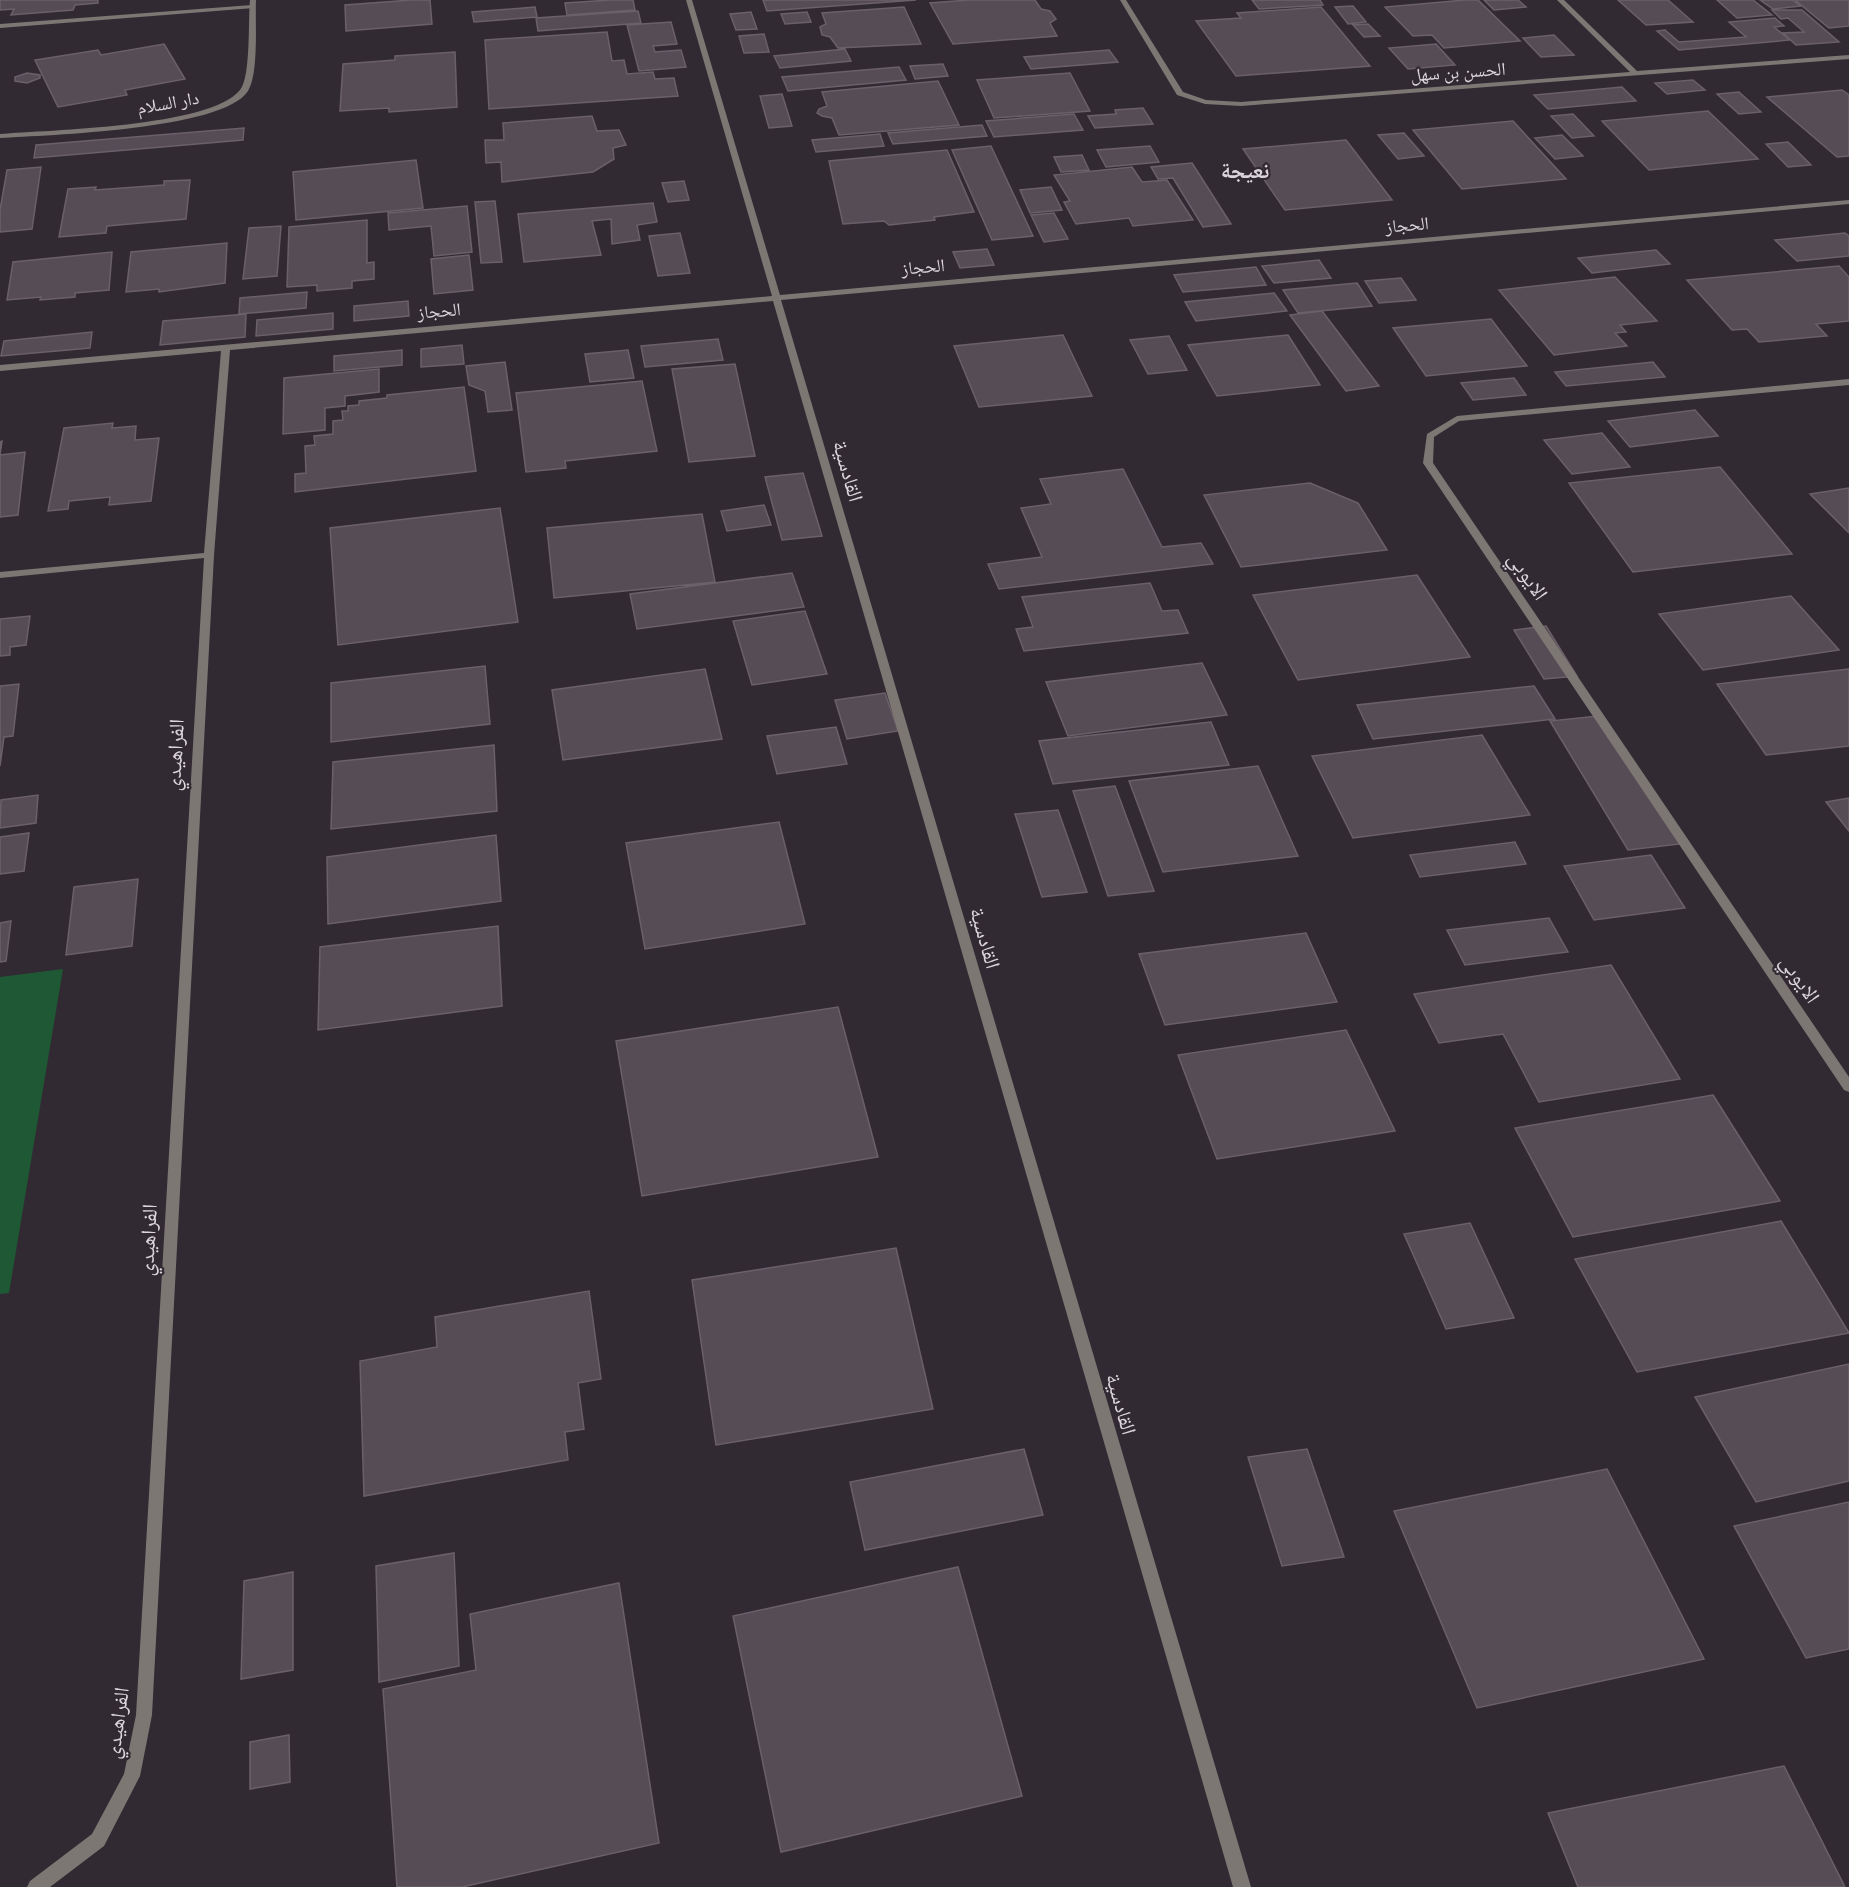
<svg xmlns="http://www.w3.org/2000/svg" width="1849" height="1887" viewBox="0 0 1849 1887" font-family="Signika,'Noto Naskh Arabic',sans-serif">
<rect width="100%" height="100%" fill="#322a33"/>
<path fill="#1f5834" d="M63 969 9 1293 0 1294V977Z"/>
<path fill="#554c55" stroke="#6a606a" stroke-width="1.5" d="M0 0H98V3L75 5 73 10 11 15 14 9 0 10Z
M411 0H430L432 24 346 31 345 5Z
M610 0H633L635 10 567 15 565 3Z
M763 0H916L767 11Z
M969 0H1035L1041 9 1050 11 1056 19 1050 23 1057 36 953 44 930 3Z
M1252 0H1320L1323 5 1259 9Z
M1465 0H1478L1520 41 1444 48 1432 35 1413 36 1385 7Z
M1484 0H1518L1526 7 1494 10Z
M1618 0H1668L1693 22 1646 25Z
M1717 0H1753L1772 15 1737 18Z
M1760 0H1792L1801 6 1773 9Z
M1795 0H1849V26L1829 28Z
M1353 6 1366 22 1348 24 1335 7Z
M535 7 537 17 474 22 472 12Z
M904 7 921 44 838 48 830 37 822 35 820 27 826 24 822 13Z
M1321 7 1370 66 1236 76 1196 21 1241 18 1237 13Z
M1772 10H1802L1839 42 1796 45 1783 33 1804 32 1788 18 1781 19Z
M638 11 641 23 538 31 536 18Z
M751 12 757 29 736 30 730 14Z
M807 12 811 22 785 24 781 14Z
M1775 18 1784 26 1774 27 1790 40 1679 50 1657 31 1665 30 1679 42 1746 37 1729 22Z
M671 22 677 44 653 46 655 52 681 50 686 67 639 71 627 25Z
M1368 24 1380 36 1364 37 1353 25Z
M607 32 612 61 624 60 627 74 653 72 655 79 674 78 678 96 489 109 485 40Z
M764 34 769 52 744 53 739 36Z
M1554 35 1574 55 1541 57 1523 38Z
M164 44 185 79 125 90 127 95 58 107 35 60 98 50 101 55Z
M1436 44 1455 65 1408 69 1389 48Z
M845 49 851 61 780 68 774 56Z
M1109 50 1118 62 1031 69 1024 57Z
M455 52 457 107 389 112V108L340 111 343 64 395 60V56Z
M943 64 948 76 915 79 910 66Z
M899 67 906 80 788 91 782 77Z
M27 73 40 75V78L27 83 15 81V77Z
M1070 73 1090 111 994 118 977 80Z
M1693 80 1705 90 1667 94 1655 83Z
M938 81 959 125 839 135 832 118 822 116 817 113 819 109 827 106 822 92Z
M1622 87 1636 101 1548 109 1534 95Z
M1842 90 1849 95V156L1837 157 1767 97Z
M1739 92 1761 112 1739 114 1717 94Z
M782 94 792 126 769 128 760 96Z
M1143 108 1153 124 1095 128 1088 116 1116 114 1115 110Z
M1708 111 1758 159 1649 170 1602 121Z
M1074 114 1083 130 994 137 986 121Z
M1573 114 1594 136 1572 138 1551 116Z
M592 116 597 131 619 130 626 145 613 148 614 159 593 172 502 182 501 162 486 163 485 140H504L503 123Z
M1513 121 1566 179 1462 189 1413 130Z
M982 125 987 136 893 144 888 133Z
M244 128 243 140 34 158 36 145Z
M1404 133 1424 156 1398 159 1378 135Z
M880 134 884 146 816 152 812 140Z
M1562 135 1583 156 1555 159 1535 138Z
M1346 140 1392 200 1285 210 1243 149Z
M1788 142 1811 165 1788 167 1766 144Z
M991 146 1033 236 992 240 952 150Z
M1150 146 1159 162 1106 167 1097 150Z
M947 150 974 212 934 217 935 220 889 225 884 221 843 224 829 161Z
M1082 155 1089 170 1061 172 1054 157Z
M416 160 423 208 296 220 293 172Z
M1192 163 1231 224 1203 227 1173 178 1158 179 1151 167Z
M41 167 32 229 0 232V210L7 170Z
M1132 167 1142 182 1167 180 1193 220 1133 226 1129 218 1076 224 1064 202 1070 201 1054 175Z
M190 180 186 219 107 226 106 233 59 237 68 189 96 187 95 190 164 185V181Z
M684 181 689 200 668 202 662 183Z
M1051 187 1062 210 1030 213 1020 190Z
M495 201 502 262 481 263 475 202Z
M653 203 657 222 637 225 640 240 612 244 611 219 592 221 601 255 524 262 518 214Z
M467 206 472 252 434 256 431 226 389 230 388 213Z
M1054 213 1068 239 1044 242 1031 215Z
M367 220V263L374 262V279L352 281V288L317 291V285L287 287 289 227Z
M281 226 277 276 243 279 249 228Z
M680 233 690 273 658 276 649 236Z
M1845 233 1849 236V256L1797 261 1775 240Z
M227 243 225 283 159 292V289L126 292 131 252Z
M987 249 994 265 960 268 953 252Z
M1656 250 1670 264 1592 273 1578 258Z
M112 252 109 290 75 293V297L40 300 41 297 7 300 13 262Z
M469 255 473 290 434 294 431 259Z
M1319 260 1331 278 1274 283 1262 266Z
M1839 266 1849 277V321L1816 324 1827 336 1759 342 1747 329 1732 330 1687 280Z
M1256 267 1266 285 1183 292 1174 275Z
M1615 277 1657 321 1620 325 1626 332 1615 333 1627 346 1554 355 1499 290Z
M1401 278 1416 300 1379 303 1365 281Z
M1357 283 1372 306 1298 313 1283 290Z
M307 292 306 308 239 314 240 298Z
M1274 293 1287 311 1196 321 1185 302Z
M408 301 409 316 354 321V306Z
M1322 311 1379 386 1346 391 1290 315Z
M333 313V329L256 336 257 320Z
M246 314 245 337 160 345 163 321Z
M1491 319 1527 366 1426 376 1393 328Z
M92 332 90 348 1 356 4 341Z
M1063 335 1092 396 979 407 954 346Z
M1288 335 1320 385 1217 396 1188 345Z
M1169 336 1187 370 1148 374 1130 340Z
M718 339 723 360 645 367 641 346Z
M462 345 464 364 421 367V349Z
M402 350V365L334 371V356Z
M628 350 634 378 590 382 585 354Z
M505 362 512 410 488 412 485 391 469 385 466 366Z
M1653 362 1665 377 1566 386 1555 372Z
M735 364 755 456 689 462 672 369Z
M379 369V392L345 396V406L325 408V430L283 434 284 378Z
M1514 378 1526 395 1473 400 1461 383Z
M642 381 657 451 565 461 566 468 526 472 516 393Z
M464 387 476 471 295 492V474L306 473 305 446 315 445 314 436 333 434V421L343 420 342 411H348V406L359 405V401L387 398V395Z
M1695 410 1718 436 1630 447 1608 421Z
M113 423 112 428 136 426 135 440 159 438 151 501 109 505 110 497 69 501 68 509 48 511 64 428Z
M1602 433 1630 467 1572 474 1544 440Z
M2 441 0 455 25 452 18 515 0 517V442Z
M1720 467 1792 554 1633 572 1569 483Z
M1123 469 1162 547 1201 543 1213 564 999 589 988 564 1042 557 1021 508 1051 504 1040 479Z
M803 473 822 536 782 540 765 477Z
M1310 483 1358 503 1387 550 1241 567 1204 495Z
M1849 488V533L1810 494Z
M764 505 771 525 727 531 721 511Z
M500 508 518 622 338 645 330 528Z
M702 514 715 582 554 598 547 528Z
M792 573 804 607 637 629 630 594Z
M1417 575 1470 657 1298 680 1253 595Z
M1150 583 1162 611 1178 610 1188 633 1024 651 1016 629 1033 627 1022 597Z
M1791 596 1839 650 1703 670 1659 614Z
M805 611 827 674 752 685 733 621Z
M30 616 26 645 10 647V655L0 656V619Z
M1546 626 1577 676 1544 679 1514 630Z
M1202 663 1227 715 1068 736 1046 682Z
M485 666 490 724 331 742V683Z
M705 669 722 739 563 760 552 690Z
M1849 669V746L1766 755 1717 684Z
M19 684 13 736 4 737 0 766V686Z
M1534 686 1555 719 1373 739 1357 705Z
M885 693 898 731 847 739 835 700Z
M1598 716 1680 844 1628 850 1550 721Z
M1211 722 1229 765 1053 784 1039 741Z
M836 727 847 764 777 774 767 736Z
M1482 735 1530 815 1353 838 1312 756Z
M494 745 497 811 331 829 333 762Z
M1258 766 1298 856 1163 872 1129 781Z
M1115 786 1154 891 1108 896 1073 791Z
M38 795 36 823 0 828 1 800Z
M1849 798V831L1826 802Z
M1058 810 1087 892 1042 897 1015 814Z
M779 822 805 924 645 949 626 843Z
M29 833 24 871 0 874V837Z
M496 835 501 901 328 924 327 857Z
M1515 842 1526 864 1420 877 1410 855Z
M1651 855 1685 908 1594 920 1564 866Z
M138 879 132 946 66 955 74 887Z
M1549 918 1568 952 1465 965 1447 930Z
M11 921 6 961 0 962V923Z
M498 926 502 1006 318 1030 320 947Z
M1306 933 1337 1002 1165 1025 1139 954Z
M1611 965 1680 1079 1539 1102 1503 1034 1439 1043 1414 994Z
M838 1007 878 1157 642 1196 616 1041Z
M1346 1030 1395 1131 1217 1159 1178 1055Z
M1713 1095 1780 1201 1573 1237 1515 1128Z
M1781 1221 1849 1333 1637 1372 1575 1259Z
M1470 1223 1514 1318 1446 1329 1404 1234Z
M896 1248 933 1409 716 1445 692 1280Z
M589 1291 601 1379 578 1383 584 1429 565 1432 568 1460 364 1496 360 1361 437 1347 435 1317Z
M1849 1364V1481L1756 1502 1695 1397Z
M1024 1449 1043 1515 865 1550 850 1482Z
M1307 1449 1344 1557 1282 1566 1248 1457Z
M1607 1469 1704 1659 1477 1708 1394 1511Z
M1849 1502V1649L1806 1658 1734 1526Z
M454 1553 459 1666 379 1682 376 1566Z
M958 1567 1022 1796 781 1852 733 1616Z
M293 1572V1670L241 1679 244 1581Z
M619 1583 659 1843 462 1887H397L383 1689 476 1670 470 1614Z
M289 1735 290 1782 250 1789V1742Z
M1784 1766 1845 1887H1578L1548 1813Z"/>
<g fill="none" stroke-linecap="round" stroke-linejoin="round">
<path fill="#7c7773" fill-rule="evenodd" d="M252 5 254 6V8L0 28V24Z"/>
<path fill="#7c7773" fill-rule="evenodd" d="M250 0H256C255 22 259 73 248 91 223 130 47 135 0 138V134C48 130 211 127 240 90 251 77 248 19 250 0Z
M686 0H692L780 295 1849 200V204L781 300 1251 1887H1233L773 301 230 350 214 555 152 1715 140 1776 104 1846 50 1887H27L30 1881 92 1834 124 1774 136 1715 204 558 0 578V572L204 553 221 351 0 371V365L772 296Z
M1120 0H1126L1183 92 1206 100 1241 102 1630 72 1557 0H1564L1637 71 1849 55V59L1241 106 1205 104 1177 95Z
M1849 379V385L1459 421 1434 437 1433 463 1849 1077V1092L1844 1090 1423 463 1427 434 1457 416Z"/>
</g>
<g text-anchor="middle" stroke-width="4.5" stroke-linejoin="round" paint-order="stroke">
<g font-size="18" fill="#dcd6dc" stroke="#322a33">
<text transform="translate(1458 72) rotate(-4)" y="6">الحسن بن سهل</text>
<text transform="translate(168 103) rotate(-10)" y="6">دار السلام</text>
<text transform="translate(1407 225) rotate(-5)" y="6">الحجاز</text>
<text transform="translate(923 267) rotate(-5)" y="6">الحجاز</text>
<text transform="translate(439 311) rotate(-5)" y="6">الحجاز</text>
</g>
<g font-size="21" fill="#dcd6dc" stroke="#322a33">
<text transform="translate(848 471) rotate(74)" y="7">القادسية</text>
<text transform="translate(1528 576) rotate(56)" y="7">الايوبي</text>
<text transform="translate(175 755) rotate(-87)" y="7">الفراهيدي</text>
<text transform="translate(985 938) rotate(74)" y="7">القادسية</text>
<text transform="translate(1800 979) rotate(56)" y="7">الايوبي</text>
<text transform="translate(148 1240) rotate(-87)" y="7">الفراهيدي</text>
<text transform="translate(1121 1404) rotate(74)" y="7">القادسية</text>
<text transform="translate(117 1723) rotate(-82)" y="7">الفراهيدي</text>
</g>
<g font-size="22" font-weight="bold" fill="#dcd6dc" stroke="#322a33">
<text x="1245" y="178">نعيجة</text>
</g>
</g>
</svg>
